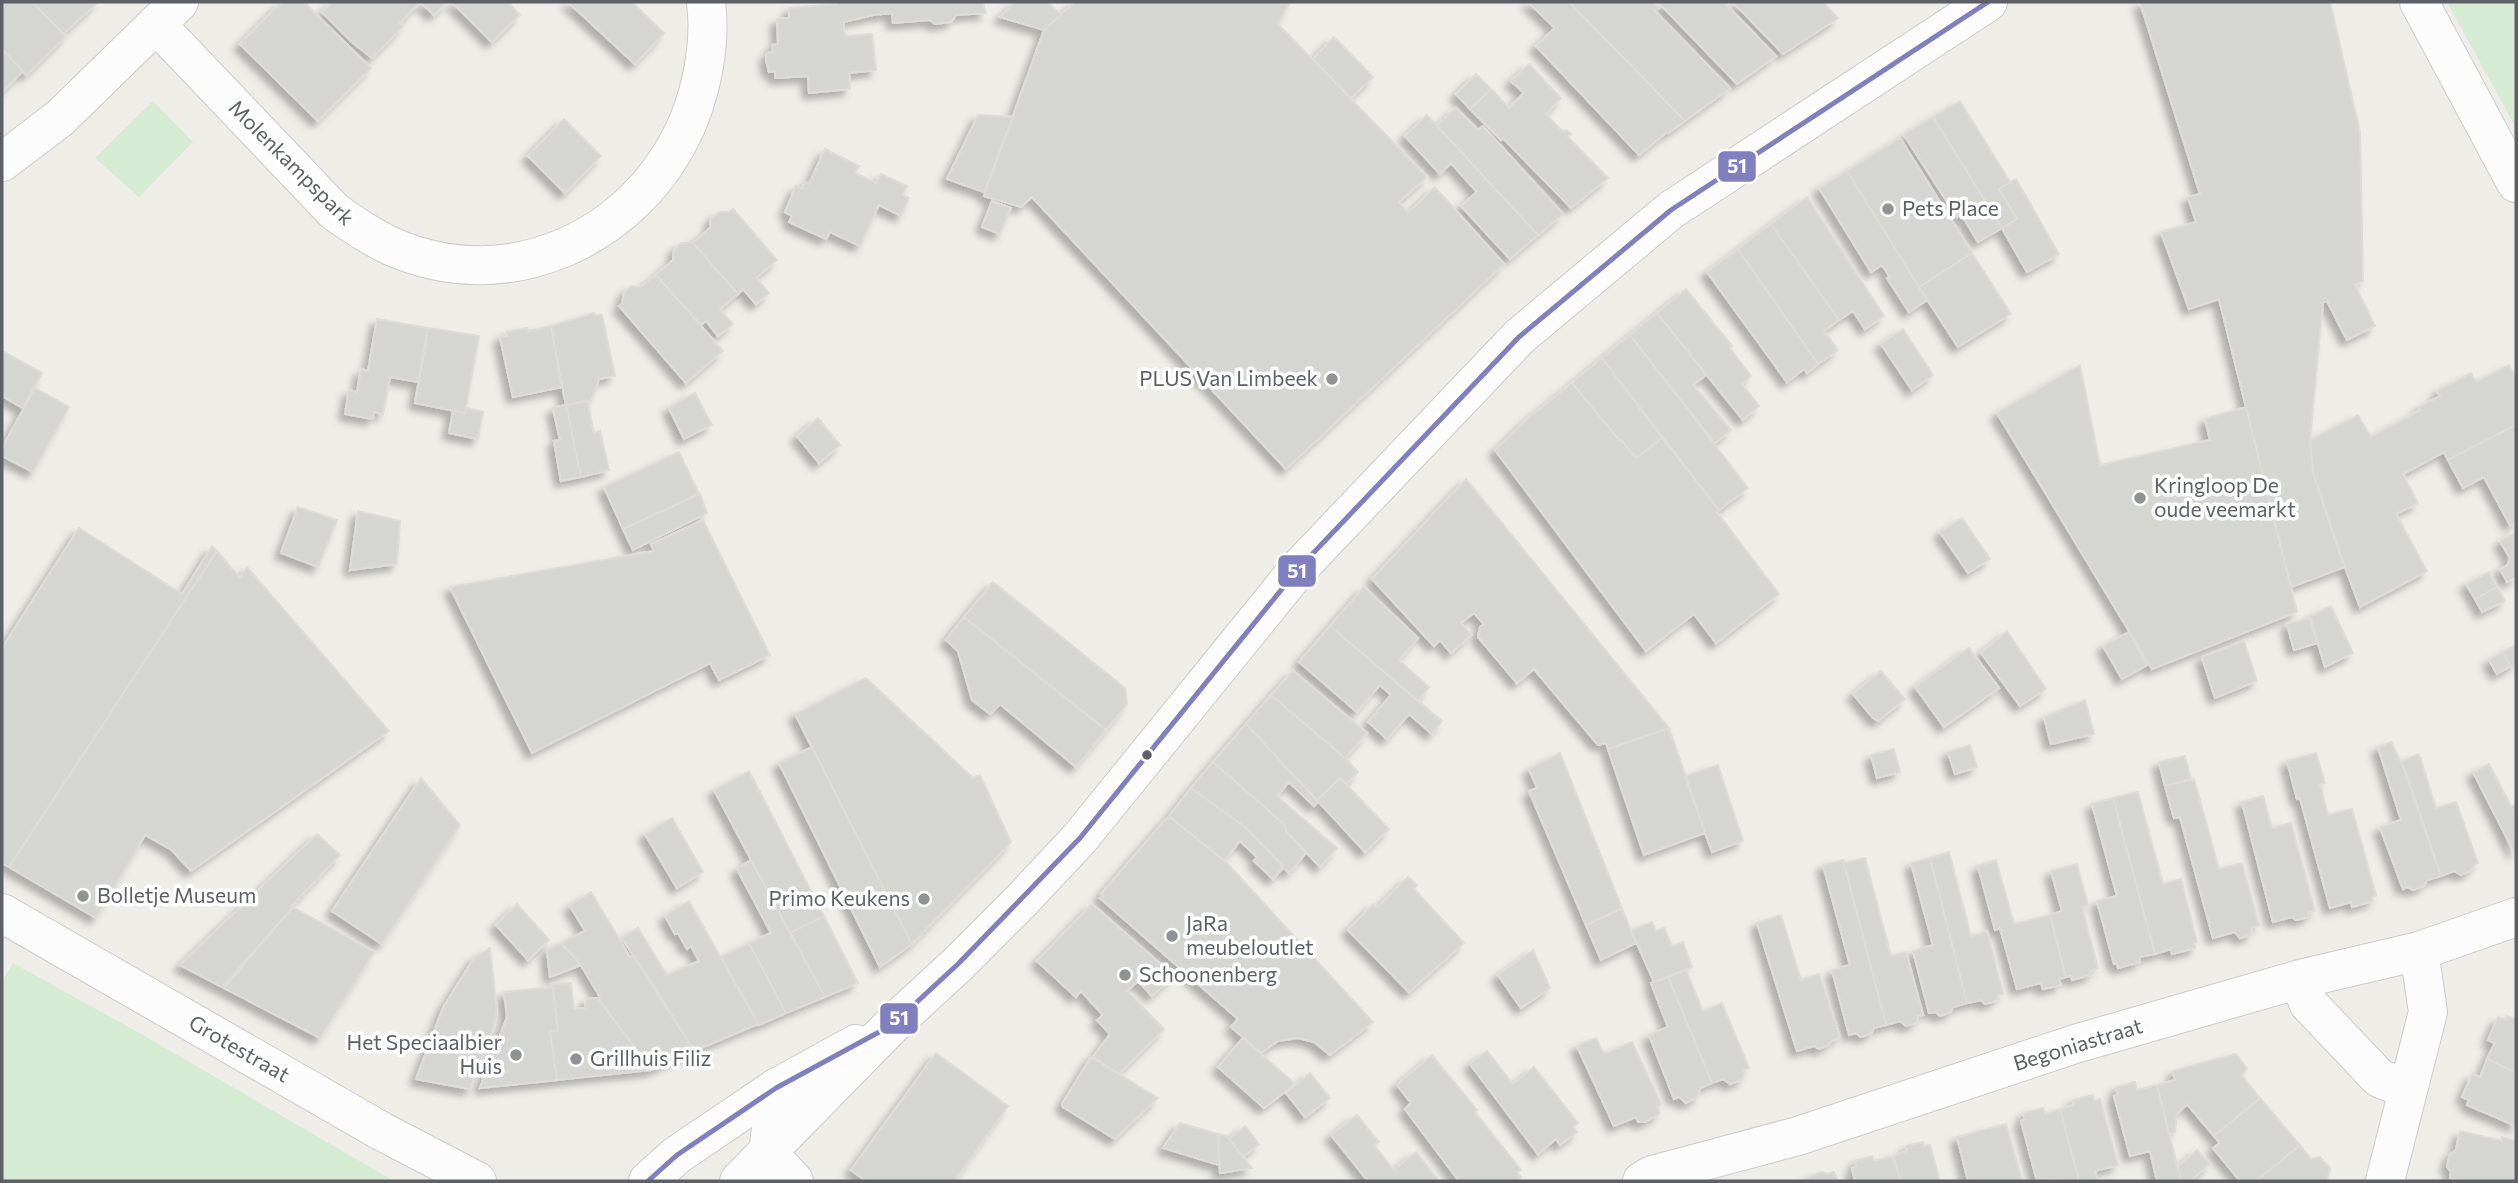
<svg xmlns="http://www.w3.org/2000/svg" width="2518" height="1183" viewBox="0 0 2518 1183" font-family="Commissioner,sans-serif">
<defs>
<filter id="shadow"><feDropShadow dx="-6" dy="6" stdDeviation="3.5" flood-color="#0004"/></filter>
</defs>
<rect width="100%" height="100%" fill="#eeede8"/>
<path fill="#d5ebd4" d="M2447 2H2516V128Z
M153 101 193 142 139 197 95 158Z
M13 963 141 1034 394 1181H2V982Z"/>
<path fill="#d5d5d2" stroke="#dedcd7" stroke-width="2" filter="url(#shadow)" d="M2 2H32L66 36 26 75 2 49Z
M32 2H98L63 34Z
M282 2H304L371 68 318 121 240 44Z
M333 2H420L400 23 403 26 372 58 353 43 322 12Z
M421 2H447L434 15Z
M452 2H508L520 15 492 42Z
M568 2H632L664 33 635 64Z
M837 2H983L986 13 956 15 951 22 935 24 930 20 893 23 892 13 873 15 844 22V33L847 36 872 34 876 70 849 73 850 89 809 93 808 76 775 78V71L769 72 766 60 767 53 773 52 772 45 778 44 777 19 789 18V8L837 4Z
M1015 2H1047L1061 15 1044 30 1000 17Z
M1075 2H1290L1278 24 1427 177 1399 202 1408 213 1435 187 1504 264 1286 469 1032 197 1021 207 984 196 1044 30Z
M1528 2H1569L1685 121 1668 133 1667 132 1639 155 1536 46 1555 28Z
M1569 2H1653L1659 8 1655 11 1730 88 1685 121Z
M1658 2H1724L1776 56 1737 84Z
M1733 2H1823L1838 18 1783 54Z
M2140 2H2330L2360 132 2363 281 2355 285 2375 326 2347 340 2327 301 2323 302 2310 440 2313 472 2345 567 2291 587 2219 299 2189 309 2161 232 2196 222 2188 197 2200 194Z
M1334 37 1373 77 1351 98 1313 59Z
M2 49 23 71 2 92Z
M1529 64 1561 98 1546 114 1563 132 1566 130 1571 134 1568 137 1608 178 1571 208 1503 138 1501 140 1470 109 1491 89 1509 108 1524 93 1511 81Z
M1476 74 1491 89 1470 109 1456 94Z
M1960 101 2010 182 1999 189 2017 219 2002 228 1933 117Z
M1456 108 1478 130 1483 126 1563 214 1538 235 1437 126Z
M978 115 1013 117 984 192 947 179Z
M1427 115 1538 235 1510 259 1461 206 1477 192 1451 163 1440 174 1405 136Z
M1933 117 2002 228 1978 242 1961 214 1957 217 1904 135Z
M564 119 601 156 565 193 528 156Z
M1900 138 1972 253 1919 287 1847 171Z
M825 149 859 166 855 173 876 183 881 174 907 186 903 195 909 198 901 216 879 205 860 246 830 232 826 239 789 222 792 216 785 212 796 186 802 189 805 182 809 184Z
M1847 171 1927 300 1909 312 1887 278 1890 277 1882 265 1871 272 1819 188Z
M2016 179 2059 254 2027 272 2002 228 2017 219 1999 189Z
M1807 197 1884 316 1865 329 1853 311 1839 320 1771 224Z
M992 201 1011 208 1000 234 982 227Z
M733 209 777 260 756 278 769 293 756 304 743 289 738 294 693 243 710 228 711 219 719 212H729Z
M1771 224 1839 320 1824 331 1838 350 1818 364 1738 249Z
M681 243H693L738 294 720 309 733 324 718 336 706 321 701 325 656 275 673 260 674 250Z
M1738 249 1818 364 1807 373 1804 369 1787 382 1707 272Z
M1972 253 2011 314 1958 347 1919 287Z
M656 275 723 351 686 383 619 306 622 304 624 293 631 286 641 287Z
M1686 289 1732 346 1730 348 1751 376 1742 384 1759 406 1743 420 1657 313Z
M594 313 596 316 602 315 615 376 599 379 591 401 566 405 551 326Z
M1657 313 1706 375 1693 385 1731 430 1715 443 1630 335Z
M377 319 428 328 419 382 390 377 383 414 374 412 373 419 345 414 349 390 357 392 361 369 368 371Z
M551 326 562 387 513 397 500 337 507 336 506 332 527 328 528 331Z
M428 328 479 336 465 413 415 403Z
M1903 329 1933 375 1912 390 1881 344Z
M1630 335 1748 488 1719 510 1602 358Z
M2 351 42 373 23 408 2 396Z
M1602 358 1662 438 1636 458 1621 440 1620 441 1572 383Z
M2080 365 2100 465 2210 440 2205 419 2246 407 2297 612 2152 669 1997 413Z
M2509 365 2516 378V425L2448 460 2444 452 2403 474 2418 503 2396 514 2427 571 2360 607 2334 538 2313 472 2310 440 2358 415 2371 437 2420 410 2419 407 2440 396 2437 391 2471 373 2476 382Z
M1572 383 1620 441 1621 440 1636 458 1662 438 1719 510 1717 512 1779 594 1716 643 1694 614 1646 651 1495 450 1525 421Z
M35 388 69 407 33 472 2 456V448Z
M695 393 712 425 684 439 669 408Z
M587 400 594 433 600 431 609 470 581 477 566 405Z
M566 405 581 477 561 481 554 441 560 440 553 408Z
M467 408 483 412 478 439 449 433 453 411 465 413Z
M818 418 840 445 819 463 797 436Z
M2516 425V521L2510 525 2484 477 2463 488 2448 460Z
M679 452 699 494 623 529 604 487Z
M1466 479 1669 728 1608 749 1606 743 1598 745 1534 669 1517 683 1478 637 1480 627 1484 624 1474 613 1461 623 1471 635 1451 653 1440 640 1434 646 1372 579Z
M700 494 707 513 633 550 623 529Z
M298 507 337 520 318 567 281 553Z
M358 511 400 521 397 564 350 570Z
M1962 518 1990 559 1968 573 1940 532Z
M703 520 770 655 719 680 710 663 532 753 450 587 654 551 651 544Z
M79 528 182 594 212 546 217 551 9 867 2 863V648Z
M2516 532V577L2507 582 2500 569 2508 565 2510 558 2500 541Z
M217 551 240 578 247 567 389 731 191 871 172 850 145 835 96 918 9 867Z
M2489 572 2497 587 2475 599 2466 584Z
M993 582 1125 688 1127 704 1106 730 964 617Z
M1364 587 1418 638 1399 660 1429 687 1418 701 1330 626Z
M2497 587 2505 601 2482 612 2475 599Z
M2331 606 2353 653 2325 667 2310 616Z
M964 617 1106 730 1076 767 1000 704 990 714 972 700 958 651 946 640Z
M2310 618 2317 643 2294 650 2287 624Z
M1330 626 1442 721 1432 734 1409 714 1387 739 1368 722 1391 695 1380 685 1357 712 1299 662Z
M2007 631 2046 689 2020 706 1981 653Z
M2129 632 2147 665 2122 679 2103 646Z
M2244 641 2257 681 2215 698 2202 657Z
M2516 645V663L2511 666 2503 652Z
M1969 648 1999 688 1944 727 1915 687Z
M2503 652 2511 666 2497 674 2489 660Z
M1293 671 1367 733 1345 758 1271 695Z
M1881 671 1905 699 1878 721 1873 718 1853 694Z
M866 678 973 778 980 775 1011 842 912 944 795 714Z
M1271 695 1345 758 1358 772 1346 784 1340 778 1317 800 1246 724Z
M2085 700 2094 734 2051 744 2044 717Z
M1246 724 1318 802 1314 806 1289 782 1277 796 1337 848 1320 867 1286 831 1285 825 1213 762Z
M1669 728 1705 833 1644 855 1608 749Z
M2391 742 2406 772 2441 876 2427 880 2424 886 2413 890 2407 887 2403 889 2380 827 2401 820 2378 747Z
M1970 745 1977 767 1955 774 1948 752Z
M812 747 912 944 880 967 779 763Z
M1894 749 1900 772 1877 778 1871 755Z
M1560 753 1622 908 1586 925 1529 791 1537 788 1529 769Z
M2316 753 2325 783 2320 784 2328 815 2352 809 2376 895 2372 897 2373 901 2352 907 2351 902 2330 908 2300 798 2297 799 2287 761Z
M2419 754 2436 808 2456 802 2478 863 2474 865 2470 871 2461 875 2454 871 2441 876 2401 761Z
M2185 756 2191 779 2165 786 2159 762Z
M1213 762 1285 825 1286 831 1306 853 1289 873 1245 827 1191 788Z
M2489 764 2511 806 2516 804 2515 854 2473 772Z
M1718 765 1743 841 1712 852 1685 776Z
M749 771 824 916 790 933 714 790Z
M421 778 460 825 382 944 332 911Z
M1340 778 1389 829 1365 852 1317 800Z
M2194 779 2219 869 2242 863 2259 925 2252 927 2251 935 2240 938 2235 932 2213 938 2180 817 2174 818 2165 786Z
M1191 788 1245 827 1284 867 1273 879 1254 861 1257 857 1240 841 1224 861 1169 816Z
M2138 792 2163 884 2181 879 2197 942 2194 943 2195 948 2172 954 2171 949 2155 954 2113 798Z
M2263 796 2272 828 2291 823 2315 911 2308 913 2309 917 2296 920 2292 917 2273 922 2242 802Z
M2113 798 2155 954 2139 957 2140 962 2118 968 2117 963 2114 964 2097 901 2117 896 2092 804Z
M672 818 703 872 677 888 645 834Z
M1171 818 1225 861 1373 1022 1330 1055 1314 1042 1298 1038 1278 1041 1261 1053 1231 1027 1238 1019 1100 898 1103 896 1101 894 1166 819Z
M317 834 340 855 291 906 293 907 222 987 180 965Z
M1949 852 1971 936 1987 931 2003 994 1998 995 1996 1001 1985 1004 1981 1000 1967 1003 1930 858Z
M1865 858 1891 956 1906 952 1923 1015 1918 1016 1916 1023 1906 1026 1900 1021 1886 1025 1844 863Z
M1930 858 1967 1003 1953 1007 1951 1012 1940 1016 1936 1012 1929 1013 1913 951 1933 945 1911 863Z
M751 860 825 997 786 1013 749 943 771 933 737 869Z
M1843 860 1886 1025 1874 1028 1871 1034 1861 1037 1856 1033 1849 1035 1832 970 1850 965 1823 865Z
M1996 860 2014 924 2050 915 2066 977 2059 979 2061 985 2043 989 2041 983 2017 989 2000 928 1995 930 1978 866Z
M2077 864 2088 905 2082 907 2098 968 2090 971 2091 975 2072 980 2071 976 2066 977 2050 915 2062 911 2051 871Z
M1408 877 1417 885 1414 889 1464 943 1409 992 1348 930 1373 904 1377 908Z
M591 892 630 957 633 955 651 981 694 1051 651 1070 598 998 600 997 581 965 561 943 585 931 570 906Z
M689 901 758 1024 694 1051 622 938 638 928 667 975 699 961 691 946 687 949 678 933 675 934 665 916Z
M517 904 549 940 528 960 496 925Z
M1092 904 1174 976 1152 996 1138 981 1127 991 1164 1029 1119 1074 1093 1057 1110 1034 1097 1020 1103 1015 1081 991 1076 997 1037 961Z
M293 907 374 952 320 1038 224 988Z
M1622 909 1636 943 1601 960 1586 925Z
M1781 915 1801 980 1819 974 1840 1037 1831 1041 1829 1045 1819 1049 1814 1046 1797 1051 1757 923Z
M824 916 858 983 825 997 790 933Z
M1652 922 1656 931 1664 928 1672 946 1683 942 1692 967 1654 982 1631 930Z
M561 943 581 965 550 977 547 950Z
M749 943 786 1013 759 1025 721 957Z
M490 948 497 1011 494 1026 470 1089 416 1079 443 1008 474 958Z
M1533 950 1550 988 1521 1008 1498 975Z
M1686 970 1703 1012 1722 1003 1749 1068 1744 1070 1743 1079 1730 1084 1723 1079 1712 1083 1668 977Z
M1668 977 1712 1083 1700 1088 1698 1097 1686 1103 1679 1097 1674 1099 1649 1035 1668 1027 1651 983Z
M571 983 574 1009 585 1008 586 999 598 998 651 1070 557 1080 550 1031H558L552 984Z
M553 987 558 1031H550L557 1080 480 1088 507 1017 504 992Z
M2507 1016 2516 1020V1073L2487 1059 2495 1043 2488 1040 2498 1017 2506 1020Z
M1243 1038 1295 1084 1264 1108 1218 1067Z
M1596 1038 1604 1054 1632 1042 1661 1104 1657 1107 1660 1113 1645 1122H1638L1636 1117 1614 1126 1577 1046Z
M1487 1051 1513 1084 1534 1067 1578 1123 1573 1127 1577 1132 1560 1145 1556 1139 1538 1154 1470 1064Z
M936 1053 1008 1106 954 1181H866L851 1170Z
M2236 1054 2247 1068 2242 1076 2260 1098 2214 1136 2187 1104 2177 1114 2175 1132 2169 1134 2157 1085 2175 1080 2173 1071Z
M1432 1055 1477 1110 1475 1112 1521 1170 1517 1172 1521 1177 1518 1181H1459L1405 1109 1411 1103 1397 1085Z
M1091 1057 1158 1098 1115 1139 1063 1107 1062 1104Z
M2487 1059 2516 1073V1126L2467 1105 2469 1100 2462 1097 2472 1074 2480 1077Z
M1310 1073 1330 1098 1305 1117 1286 1093Z
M2135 1082 2137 1090 2157 1085 2181 1181H2157L2150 1151 2130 1156 2114 1096 2118 1094 2116 1087Z
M2093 1095 2094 1101 2100 1099 2118 1165 2095 1171 2098 1181H2079L2060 1109 2074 1105 2073 1100Z
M2260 1098 2300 1145 2256 1181H2240L2213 1148 2220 1143 2214 1136Z
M2043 1108 2045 1114 2060 1109 2079 1181H2061V1179L2037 1181 2021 1121 2025 1119 2023 1113Z
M1357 1115 1379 1142 1374 1145 1394 1170 1416 1152 1439 1181H1368L1331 1135Z
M1180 1123 1218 1134 1219 1165 1163 1148Z
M2006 1124 2022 1181H1968L1957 1137Z
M1245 1126 1259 1144 1243 1157 1229 1139Z
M2460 1131 2502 1141V1137L2516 1141V1181H2464L2450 1178 2451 1172 2447 1166 2450 1154 2456 1150Z
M1218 1134 1227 1136 1252 1168 1220 1173Z
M1923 1142 1924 1146 1930 1145 1940 1181H1901L1893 1156 1907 1151 1906 1146Z
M2300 1145 2311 1159 2320 1157 2330 1168 2327 1181H2256Z
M2197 1150 2210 1164 2190 1181H2181L2178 1166Z
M1872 1156 1874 1161 1893 1156 1901 1181H1855L1852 1168 1857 1166 1855 1161Z
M1822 1172 1827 1174 1834 1172 1838 1181H1808L1810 1176Z"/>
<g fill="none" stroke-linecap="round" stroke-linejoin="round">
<defs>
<path id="minor" d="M2419 2 2516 183
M156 24 334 211C353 225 371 237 393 247 510 298 639 237 688 122 703 85 711 41 706 2
M2 162 60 118 179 2
M2 913 381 1131 477 1181
M2300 979 2308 1003 2379 1078 2408 1090
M776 1088 768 1153 794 1181
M1642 1181 1652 1175 1798 1136 2075 1044 2300 979 2419 951 2516 917
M2385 1181 2428 1012 2419 951"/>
<path id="tertiary" d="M648 1181 677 1155 776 1088 856 1044
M739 1181 892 1025 958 964 1021 901 1080 838 1299 568 1519 337 1671 210 1988 2"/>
</defs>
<use href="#minor" stroke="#cbcbca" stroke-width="40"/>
<use href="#tertiary" stroke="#cbcbca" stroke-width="40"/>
<use href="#minor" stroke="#fcfcfc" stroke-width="38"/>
<use href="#tertiary" stroke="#fcfcfc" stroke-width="38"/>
<defs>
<path id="bus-1" d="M648 1181 677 1155 776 1088 892 1025 958 964 1080 838 1299 568 1519 337 1671 210 1988 2"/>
</defs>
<use href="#bus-1" stroke="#fff" stroke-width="10"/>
<use href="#bus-1" stroke="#8080c0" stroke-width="5"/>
</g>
<g fill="#909294" stroke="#fff" stroke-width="2.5">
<circle cx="1888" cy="209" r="7"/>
<circle cx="1332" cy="379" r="7"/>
<circle cx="2140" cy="498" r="7"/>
<circle cx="83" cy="896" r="7"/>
<circle cx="924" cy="899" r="7"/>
<circle cx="1172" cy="936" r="7"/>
<circle cx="1125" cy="975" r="7"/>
<circle cx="516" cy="1055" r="7"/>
<circle cx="576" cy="1059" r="7"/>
</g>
<circle fill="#5d6167" stroke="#fff" stroke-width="2.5" cx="1147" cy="755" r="6"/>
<g text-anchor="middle" stroke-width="7" stroke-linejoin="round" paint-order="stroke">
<g font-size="21" fill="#5d6167" stroke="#fff">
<text transform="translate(291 163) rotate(45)" y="7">Molenkampspark</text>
<text transform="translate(2078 1045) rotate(-17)" y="7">Begoniastraat</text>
<text transform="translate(239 1049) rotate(30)" y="7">Grotestraat</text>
</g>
<g font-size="21" fill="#5d6167" stroke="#fff" text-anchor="start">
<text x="1902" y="216">Pets Place</text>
<text x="1318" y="386" text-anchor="end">PLUS Van Limbeek</text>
<text x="2154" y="493">Kringloop De<tspan x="2154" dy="24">oude veemarkt</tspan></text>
<text x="97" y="903">Bolletje Museum</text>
<text x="910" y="906" text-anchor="end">Primo Keukens</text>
<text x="1186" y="931">JaRa<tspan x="1186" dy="24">meubeloutlet</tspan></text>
<text x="1139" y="982">Schoonenberg</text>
<text x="502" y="1050" text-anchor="end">Het Speciaalbier<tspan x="502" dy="24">Huis</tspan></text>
<text x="590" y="1066">Grillhuis Filiz</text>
</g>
</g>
<g stroke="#fff" stroke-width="2.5">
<rect x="1717" y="150" width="40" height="33" rx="7" fill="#8080c0"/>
<rect x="1277" y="554" width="40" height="34" rx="7" fill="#8080c0"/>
<rect x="879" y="1002" width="40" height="33" rx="7" fill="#8080c0"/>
</g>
<g font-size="19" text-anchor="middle" font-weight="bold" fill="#fff">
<text x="1737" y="173">51</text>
<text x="1297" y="578">51</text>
<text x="899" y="1025">51</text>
</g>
<rect width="2518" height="1183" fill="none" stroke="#5d6167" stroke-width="7"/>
</svg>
